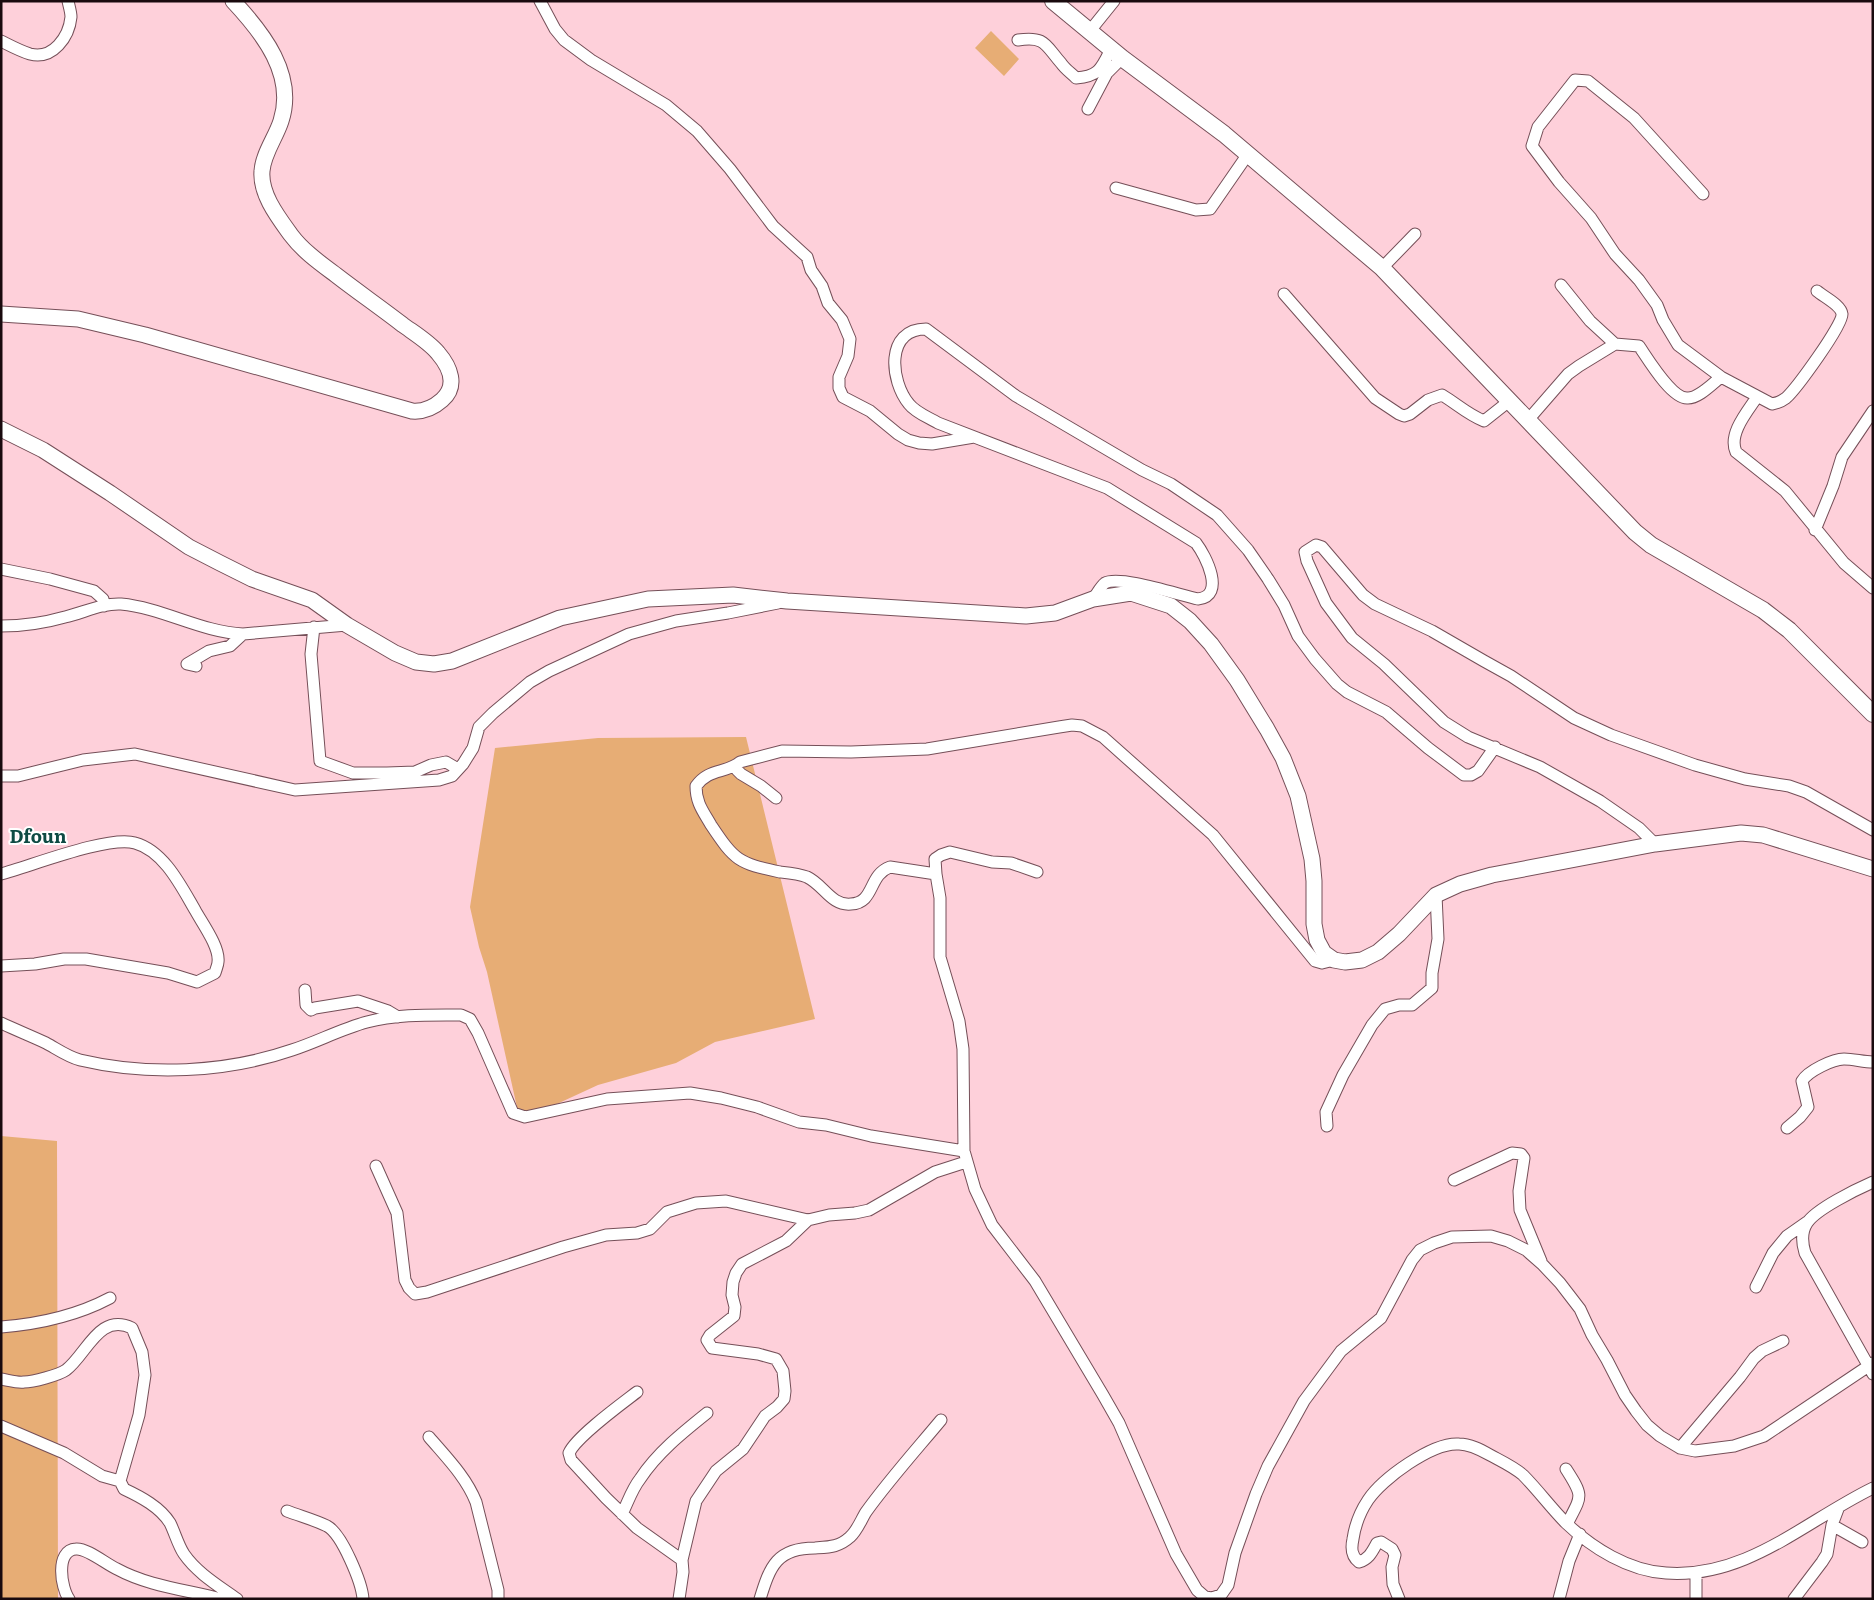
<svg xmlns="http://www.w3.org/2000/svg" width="1874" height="1600" viewBox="0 0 1874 1600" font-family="Literata,serif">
<rect width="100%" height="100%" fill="#fed0da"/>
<path fill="#e7ad75" d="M991 31 1019 59 1004 76 975 48Z
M746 737 815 1019 715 1042 676 1063 598 1085 520 1121 487 972 479 947 470 907 495 748 598 738Z
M1 1136 57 1141 58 1599H1Z"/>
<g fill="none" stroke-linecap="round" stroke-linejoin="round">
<defs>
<path id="minor" d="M540 1 555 29 564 40 591 60 666 105 697 131 730 169 773 226 807 257 811 270 822 286 828 303 842 320 850 339 848 356 839 377V388L843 397 870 411 898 434 908 440 919 443 932 444 974 437
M1089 32 1114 1
M1018 40C1046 36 1045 45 1061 63 1065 69 1071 73 1076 78 1099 76 1101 69 1111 49
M1 41C11 46 20 51 30 54 53 60 69 37 71 17 71 12 69 6 68 1
M1088 109 1107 73 1122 58
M1116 188 1196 210 1210 209 1248 154
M1703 194 1634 118 1588 81 1575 80 1538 127 1532 146 1559 182 1591 218 1615 254 1639 280 1657 305 1663 320 1678 345 1721 377
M1382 268 1415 234
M1561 285 1590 321 1615 344
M1284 294 1375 398 1399 414 1404 416 1410 414 1428 400 1442 395C1457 404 1467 414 1484 421L1508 402
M1757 397C1747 412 1728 434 1736 452L1785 491 1844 563 1873 588
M1528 420 1568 374 1579 366 1615 344 1639 346C1648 359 1671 398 1687 398 1698 399 1712 384 1721 377L1772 404C1778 403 1782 401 1786 398 1796 389 1843 325 1842 314 1841 305 1824 297 1817 291
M1815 530 1833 486 1842 457 1873 411
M1 569 50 579 94 591 103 599 104 606
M1093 599C1097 594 1100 587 1105 583 1120 575 1179 595 1198 599 1226 596 1206 556 1196 543L1107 488 938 423C928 417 916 413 909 404 890 381 885 329 926 329L1016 396 1142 470 1171 484 1217 515 1248 550 1268 579 1284 605 1298 636 1315 659 1337 684 1347 692 1386 712 1428 748 1464 775H1471L1478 771 1495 747
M1 626C23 626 44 623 65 617 83 613 102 603 121 604 163 608 201 632 243 634L347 625
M314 627 311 654 320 761 353 773H387L415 772 431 765 446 762 458 769
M196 666 187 664 209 651 230 646 243 634
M736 765 737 770 741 774 761 786 776 798
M1 776H18L83 760 135 754 295 790 439 780 452 776 463 764 473 748 479 727 493 713 530 682 549 671 629 634 676 621 728 613 778 603
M1655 844 1639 828 1600 801 1540 767 1468 737 1444 722 1384 664 1352 638 1326 603 1307 561 1305 552 1316 545 1322 547 1363 595 1375 604 1432 631 1484 661 1511 676 1574 718 1611 735 1695 765 1745 779 1789 786 1806 792 1873 830
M1037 872 1011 863 992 862 950 852 941 855 935 859 936 874 940 898V957L959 1021 963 1049 964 1151 975 1189 992 1225 1035 1281 1103 1395 1119 1423 1176 1554 1197 1590 1205 1597 1212 1598 1221 1595 1228 1585 1235 1553 1256 1494 1268 1466 1304 1401 1341 1351 1381 1318 1412 1260 1420 1250 1434 1243 1452 1237 1491 1236 1508 1241 1526 1250 1543 1265 1560 1283 1580 1309 1592 1335 1607 1360 1625 1395 1636 1411 1647 1425 1660 1436 1680 1448 1695 1451 1734 1446 1764 1436 1873 1363
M1 874C31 866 109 835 135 843 164 851 181 886 195 910 202 923 220 947 218 962 218 965 216 969 215 973L197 982 168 973 86 959H64L35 964 1 966
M936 874 890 867C868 875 875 903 851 904 831 906 824 885 807 877 799 874 789 873 780 872 738 863 735 861 711 825 703 811 696 803 696 786 709 768 725 774 740 762L782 751 851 752 927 749 1059 727 1072 725 1082 726 1103 737 1213 835 1315 961 1322 963 1334 960
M305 990 306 1005 311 1010 315 1008 358 1001 388 1011 398 1017
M1 1023C16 1030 31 1036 46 1043 57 1049 68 1057 80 1060 148 1076 225 1073 292 1050 317 1042 341 1029 367 1022 396 1014 430 1015 461 1015L470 1019 478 1033 513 1113 525 1117 607 1099 690 1093 721 1098 757 1107 799 1122 826 1125 871 1136 964 1151
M1327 1126 1326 1112 1343 1075 1372 1025 1385 1009 1399 1005H1412L1432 988V973L1438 939 1436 895
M1787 1128 1800 1117 1808 1107 1802 1081C1808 1071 1833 1059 1844 1059 1854 1059 1863 1062 1873 1062
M376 1166 397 1213 405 1280 409 1288 415 1294 427 1292 563 1247 606 1235 637 1233 650 1229 667 1212 696 1203 726 1201 808 1220
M1454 1180 1512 1153 1521 1154 1524 1158 1519 1191 1520 1210 1541 1261
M1873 1182C1857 1189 1816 1209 1807 1223 1801 1232 1802 1243 1805 1253L1873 1374
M1756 1287 1773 1253 1787 1236 1807 1222
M1 1327C39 1324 76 1316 110 1298
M1 1379C8 1380 17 1383 24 1382 33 1382 59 1375 66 1370 87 1354 99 1312 132 1328L142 1352 145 1375 139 1415 120 1481 124 1489C141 1497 160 1507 170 1523 175 1533 178 1545 184 1554 197 1573 219 1586 237 1599
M637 1392C620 1405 576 1437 569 1453L571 1460 606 1498 637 1528 682 1560
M1 1426 64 1453 102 1476 120 1481
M429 1437C447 1458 466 1477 476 1502L498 1590V1599
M1680 1448 1740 1377 1754 1358 1762 1351 1783 1341
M1566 1469C1584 1497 1582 1495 1567 1524
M287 1511C300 1516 315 1520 327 1526 342 1534 362 1583 363 1599
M622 1514C628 1502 632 1489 640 1479 657 1453 682 1433 707 1413
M1832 1525 1862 1542
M69 1599C61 1588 55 1550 76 1549 87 1548 106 1564 117 1569 148 1586 187 1590 221 1599
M679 1599 683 1572 682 1560 696 1501 716 1471 743 1449 765 1416 777 1407 784 1399 785 1391 783 1371 776 1359 758 1354 712 1348 707 1340 710 1335 734 1316 735 1307 732 1295 733 1282 736 1273 742 1264 786 1241 808 1220 829 1215 855 1213 869 1210 935 1172 966 1162
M760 1599C770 1566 777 1548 815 1548 830 1547 839 1547 850 1537 857 1531 861 1520 866 1512 889 1480 916 1450 941 1420
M1399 1599 1393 1584 1392 1567 1395 1555 1392 1549 1381 1542 1377 1543C1372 1552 1369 1559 1359 1562 1351 1556 1351 1548 1353 1539 1355 1525 1360 1512 1368 1500 1382 1479 1432 1442 1459 1444 1470 1444 1481 1450 1490 1455 1501 1461 1514 1467 1523 1475 1538 1490 1551 1508 1566 1523 1592 1548 1629 1571 1666 1573 1746 1579 1805 1521 1873 1488
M1559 1599 1569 1561 1580 1534
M1696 1599V1573
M1794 1599 1822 1562 1827 1554 1832 1525 1838 1509"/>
<path id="tertiary" d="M1 314 78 319 145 335 412 411C424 412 433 408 442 400 458 386 450 367 438 353 429 342 414 333 403 325 381 308 358 292 336 275 320 263 303 251 291 235 278 217 260 194 262 171 263 154 276 137 281 121 296 75 263 33 233 1
M1 429 43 450 110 493 189 547 220 563 252 579 312 600 347 625 395 653 416 662 434 664 452 661 560 618 648 599 733 595 787 601 1026 616 1055 613 1093 599 1131 593 1171 606 1190 621 1211 644 1237 680 1267 729 1283 758 1298 796 1312 859 1314 881V924L1317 940 1324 953 1334 960 1345 962 1362 960 1378 952 1399 934 1436 895 1460 884 1492 875 1655 844 1741 833 1763 835 1873 869"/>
<path id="secondary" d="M1053 1 1122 58 1224 134 1382 268 1635 532 1651 545 1763 610 1789 630 1873 714"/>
</defs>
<use href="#minor" stroke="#754f58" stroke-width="13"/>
<use href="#tertiary" stroke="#754f58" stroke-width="17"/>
<use href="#secondary" stroke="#754f58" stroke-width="18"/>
<use href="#minor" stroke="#fff" stroke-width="11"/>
<use href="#tertiary" stroke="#fff" stroke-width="15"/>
<use href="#secondary" stroke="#fff" stroke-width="16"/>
</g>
<g text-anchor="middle" stroke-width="4" stroke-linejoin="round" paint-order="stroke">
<g font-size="18" font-weight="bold" fill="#0e4b44" stroke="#fff">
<text x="38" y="843">Dfoun</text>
</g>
</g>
<rect width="1874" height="1600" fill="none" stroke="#190a0e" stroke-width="5"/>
</svg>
